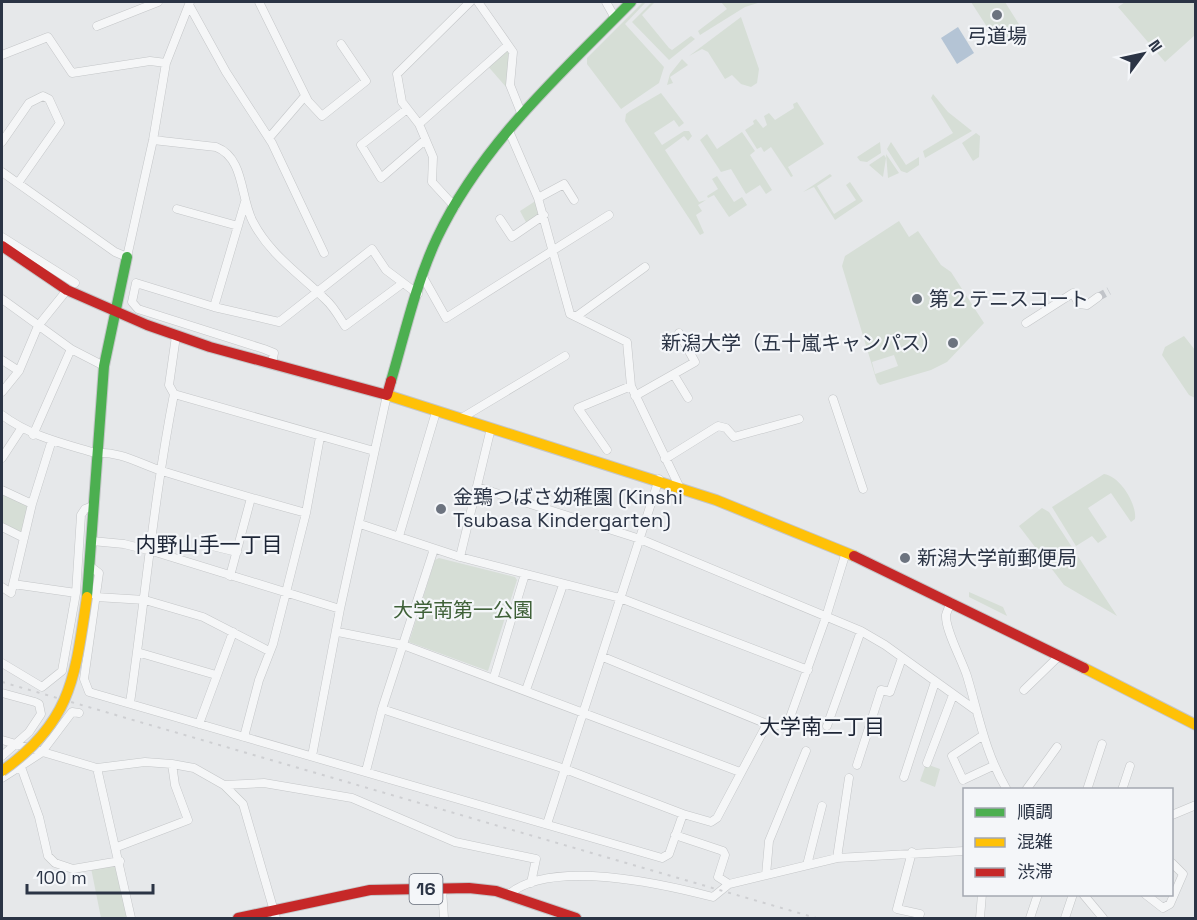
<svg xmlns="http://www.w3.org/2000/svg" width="1197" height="920" viewBox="0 0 1197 920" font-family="'Space Grotesk','Noto Sans JP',sans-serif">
<rect width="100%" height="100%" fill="#e6e8ea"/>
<path fill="#d6ded6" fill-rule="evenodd" d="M643 2H646L625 24 664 67 659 83 621 109 587 64V58Z
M652 2H655L642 15 669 48 672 50 691 36 695 39 669 60 632 22Z
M721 2H761L745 7 700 35 698 31 727 9Z
M971 2H1005L1022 29 998 44Z
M1125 2H1195V35L1165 62 1118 7Z
M741 17 759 69 757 83 751 87 741 84 732 75 725 79 708 52 702 49 689 56Z
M506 48 512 57 510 83 506 87 486 64Z
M682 59 688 65 670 77 673 83 667 85 670 74Z
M661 93 684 123 679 127 674 120 654 133 662 145 684 131H689L692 136 688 141 684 136 665 150 699 202 706 200 698 205 702 211 696 215 704 233 700 235 625 121 626 114 630 111Z
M933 94 948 112 972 131 925 158 923 151 953 133 931 98Z
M797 102 824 144 788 167 793 176 791 177 771 147 764 152 761 147 757 149 745 130 754 124 753 121 756 119 763 128 767 125 764 116 769 113 775 120 794 108 793 104Z
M742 132 755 151 750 155 772 190 766 194 760 185 746 194 731 169 721 172 700 140 707 134 717 149Z
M976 133 980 136 979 157 973 161 962 143Z
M880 142 881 153 867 162 860 161 857 157Z
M891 142 906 165 919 157V165L907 173 901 171 887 149Z
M886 154 899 173 888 178Z
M884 155 886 158 883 177 869 165Z
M830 174 832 176 817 186 834 214 856 200 846 185 850 182 863 201 835 220 814 187 803 192Z
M717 176 734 202 742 197 747 205 729 217 714 195 708 198 707 196 718 189 712 179Z
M537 200 542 214 527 224 520 211Z
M899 221 909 237 918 231 941 265 951 272 984 323 947 362 931 370 880 385 877 382 842 266 845 256ZM894 355 898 366 875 374 872 362Z
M1184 336 1195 350V398L1189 395 1162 355 1165 347Z
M1104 474C1120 476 1137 504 1135 519L1131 522 1111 493 1088 508 1107 537 1098 543 1092 536 1076 546 1052 507Z
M2 494 29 506 22 533 2 524Z
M1042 508 1049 512 1117 616 1064 585 1019 526Z
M439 558 515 577 517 580 488 671 409 642 435 560Z
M969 592 1003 607 1007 616 969 597Z
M926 764 940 769 935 787 920 781Z
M119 862 131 918H101L91 868Z"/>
<path fill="#b4c4d5" d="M958 27 974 53 957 64 941 38Z"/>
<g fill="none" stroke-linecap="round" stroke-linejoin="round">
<path stroke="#c1c4c9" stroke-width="8" stroke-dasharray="8 4" stroke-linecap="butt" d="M1098 297 1109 291"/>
<defs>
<path id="street" d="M259 2 308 101 322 116 366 81 341 44
M470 2 397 74 402 102 419 124 508 45
M478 2 513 52 510 85 522 115
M606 2 615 18
M189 5 226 72 272 143 324 253
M97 26 158 2
M2 55 48 37 72 73 150 61 166 63
M407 109 361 145 381 178 425 140
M419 124 433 157 432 182 455 207
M509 131 538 198 570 314 627 342 631 386 679 486
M269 138 305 96
M153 140 216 147C245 158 240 198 253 222 270 255 300 274 326 300 334 307 339 317 345 326L403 283
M2 142 29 103 43 96 49 99 60 123 18 183
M2 172 115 252 127 257 153 140 166 63 190 2
M538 198 564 184 574 200
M177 209 238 226
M500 219 512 237 544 215
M2 237 75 283
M423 277 446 318 609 215
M2 299 71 349 104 366
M214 307 245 202
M577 316 645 267
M1026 323 1073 293 1079 304 1087 305 1098 297
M176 336 169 385 174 394 374 451
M2 360 19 371
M272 363 274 353 264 349 138 309 132 302 136 283 214 307 279 322 372 249 386 270 418 294
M674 375 688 398
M2 392 19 371 38 326 67 290
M635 396 695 362 679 333
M833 399 863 489
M2 415C30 436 62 443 95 453 120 451 140 464 162 471 210 486 258 500 306 513
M460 419 565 356
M33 435 71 349
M607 450 578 408 631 386
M2 458 21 429
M665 459 718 426 726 428 734 437 799 419
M477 487 640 539 861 631 885 645 974 709
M2 490 32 504
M360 524 460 557 620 598 808 670
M2 527 24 538
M399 536 436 412
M92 541 124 544 152 551 340 609
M208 545 237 552
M460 557 491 428
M91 567 99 573 84 679 89 692 662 858 669 854 683 814 711 822 717 818 767 724
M230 576 251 498
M13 584 76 593
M2 587 11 593 32 504 52 440
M96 597 145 600 203 617 269 651
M951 602C950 605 947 611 946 615 945 630 962 660 967 676 979 716 985 753 1007 790
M338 632 403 645 740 772
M137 652 216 675
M603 657 767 724 784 726 788 723 826 617 846 552
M2 663 42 687 62 671 76 593 81 515 85 509 93 506
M494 677 525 574
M526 690 563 585
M1024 690 1058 657
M2 693 35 702 39 704 41 714 29 732 2 756
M130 703C145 600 154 496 174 394
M382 709 565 769 683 814
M199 724 233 632
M827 726 861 631
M982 736 952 756 963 780 993 766
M244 737 259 680 273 644 306 513 320 437
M2 740 97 768 145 762 172 764 194 768 224 785 243 804 276 918
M312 756 340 609 387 395
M927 763 953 695
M857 765 881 690 890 692 902 658
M21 767 39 817 48 856 55 863 73 869 120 861
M97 768 131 918
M366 771 382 709 434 549
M904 777 935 682
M2 778 41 753 72 712 79 713
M224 785 264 783 352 798 455 842 536 859 531 883
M1026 790 1057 747
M1087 790 1102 744
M1122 790 1130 766
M1172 815 1196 805
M547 824 659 479
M675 835 723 851 725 855 718 877 729 884
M117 847 188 820 175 785 172 764
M912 852 897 909 920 914
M837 858 849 778
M807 865 822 806
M766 875 769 841 806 751
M442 889 444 918
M1083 894 1103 918
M1145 894 1163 908 1170 904 1183 874 1172 863
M508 895C550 858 663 884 713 897L729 884 837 858 964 851
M980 918 982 894
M1030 918 1038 894
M1065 918 1073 894"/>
<path id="fast" d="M391 381C405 333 416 283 437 238 481 145 560 74 631 2
M87 597 104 366 127 257"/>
<path id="slow" d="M387 395 716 500 854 556
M1084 668 1196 725"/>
<path id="jam" d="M2 246 67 290 147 325 210 347 387 395 391 381
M854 556 1084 668
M238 918 370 890 469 888 496 891 576 918"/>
</defs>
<use href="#street" stroke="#c4c6c8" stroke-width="9"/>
<use href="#fast" stroke="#c4c6c8" stroke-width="12"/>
<use href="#slow" stroke="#c4c6c8" stroke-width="12"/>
<use href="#jam" stroke="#c4c6c8" stroke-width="12"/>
<use href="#street" stroke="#f5f6f7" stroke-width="8"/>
<use href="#fast" stroke="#4caf50" stroke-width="10"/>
<use href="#slow" stroke="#ffc107" stroke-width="10"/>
<use href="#jam" stroke="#c62828" stroke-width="10"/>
<path stroke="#cecfd2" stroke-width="2" stroke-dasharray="3 6" stroke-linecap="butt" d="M2 682 816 918"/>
<defs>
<path id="slow-bridge" d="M2 771C72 722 75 676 87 597"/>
</defs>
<use href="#slow-bridge" stroke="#c4c6c8" stroke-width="12" stroke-linecap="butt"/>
<use href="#slow-bridge" stroke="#ffc107" stroke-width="10"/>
</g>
<g fill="#6c737f" stroke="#f4f6f9" stroke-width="2">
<circle cx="997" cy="15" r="6"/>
<circle cx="917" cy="299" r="6"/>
<circle cx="953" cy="343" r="6"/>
<circle cx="441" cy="509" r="6"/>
<circle cx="905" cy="558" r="6"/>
</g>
<g text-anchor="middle" stroke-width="4.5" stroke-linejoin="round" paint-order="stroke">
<rect fill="#f4f6f9" stroke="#676e7b" stroke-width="1.5" x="409.5" y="874" width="33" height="30" rx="4.5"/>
<g font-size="18" font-weight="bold" fill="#2b3445">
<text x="426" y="895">16</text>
</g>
<g font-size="20" fill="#2b3445" stroke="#f4f6f9" text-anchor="start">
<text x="997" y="43" text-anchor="middle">弓道場</text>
<text x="929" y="306">第２テニスコート</text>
<text x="941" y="350" text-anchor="end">新潟大学（五十嵐キャンパス）</text>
<text x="453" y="504">金鵄つばさ幼稚園 (Kinshi<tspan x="453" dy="23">Tsubasa Kindergarten)</tspan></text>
<text x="917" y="565">新潟大学前郵便局</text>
</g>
<g font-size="20" fill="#3f6138" stroke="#f4f6f9">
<text x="463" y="617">大学南第一公園</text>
</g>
<g font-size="21" fill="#1d2536" stroke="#f4f6f9">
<text x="209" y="552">内野山手一丁目</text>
<text x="822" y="734">大学南二丁目</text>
</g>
</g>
<rect width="1197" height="920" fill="none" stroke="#2b3445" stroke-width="6"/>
<rect x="963" y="788" width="210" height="108" fill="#f4f6f9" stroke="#a4a8b1" stroke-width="1.5"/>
<rect x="975" y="808" width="30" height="9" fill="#4caf50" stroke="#a4a8b1" stroke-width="1.5"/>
<text x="1017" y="818" font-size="18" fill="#2b3445">順調</text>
<rect x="975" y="838" width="30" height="9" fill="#ffc107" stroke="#a4a8b1" stroke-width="1.5"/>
<text x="1017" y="848" font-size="18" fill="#2b3445">混雑</text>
<rect x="975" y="868" width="30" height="9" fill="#c62828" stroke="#a4a8b1" stroke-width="1.5"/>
<text x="1017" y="878" font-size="18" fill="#2b3445">渋滞</text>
<g transform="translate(1143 54) rotate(57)" stroke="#f4f6f9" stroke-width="4.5" paint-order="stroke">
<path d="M0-4.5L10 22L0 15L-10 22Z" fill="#2b3445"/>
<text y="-9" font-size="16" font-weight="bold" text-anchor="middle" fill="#2b3445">N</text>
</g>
<path d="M27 884v9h126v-9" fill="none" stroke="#2b3445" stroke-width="3"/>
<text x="36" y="884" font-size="18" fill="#2b3445" stroke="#f4f6f9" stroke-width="4.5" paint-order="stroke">100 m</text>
</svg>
